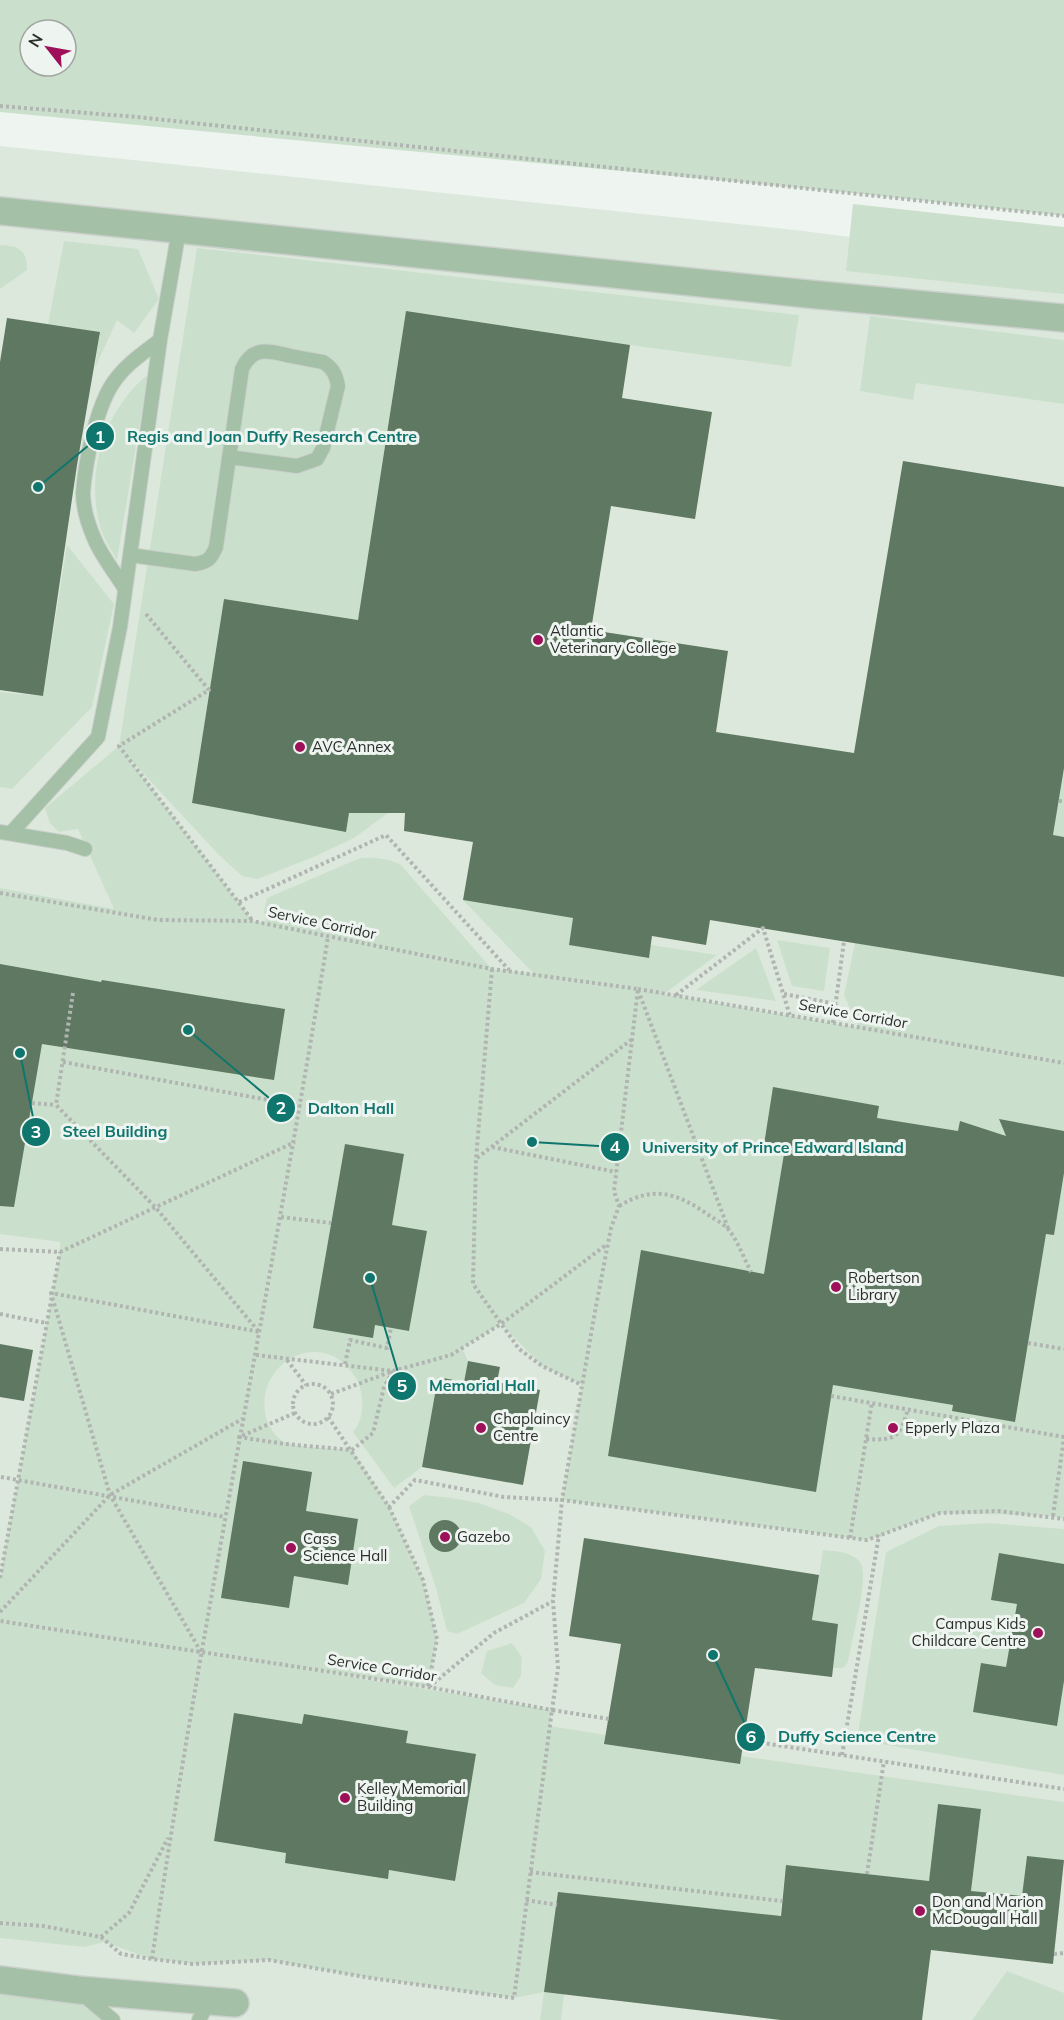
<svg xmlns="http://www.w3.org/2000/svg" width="1064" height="2020" viewBox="0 0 1064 2020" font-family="Mulish,sans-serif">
<rect width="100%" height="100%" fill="#eef4ef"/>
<path fill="#dde8dd" d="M0 146 795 230 1064 264V2020H0Z"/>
<path fill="#cbe0cc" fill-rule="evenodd" d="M0 0H1064V216L842 192 0 112ZM30 30H66V66H30Z
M853 204 1064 227V294L846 271Z
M64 241 138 249 159 299 134 333 117 320 95 368 100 332 48 324Z
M0 245C19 246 27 249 27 270L0 289Z
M197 248 799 315 791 367 630 345 406 311 358 620 224 600 192 803 345 831 350 806 388 813 354 838 316 856 258 879 242 876 219 855 125 754 253 921 266 923 264 912 267 898 360 858C375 857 386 858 400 864L492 969 534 974 463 900 573 918 569 945 648 958 651 945 717 955 664 994 859 1028 844 995 855 943 1064 977V1519L1053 1516 940 1513 867 1540 562 1500 582 1385 542 1366 501 1324 462 1348 468 1361 464 1382 438 1377 422 1467 394 1488 353 1432C364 1419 364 1400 359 1384 357 1378 353 1374 349 1369 318 1331 258 1362 265 1412 266 1423 274 1436 284 1442 291 1447 339 1449 352 1450L389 1507 423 1580 437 1639 428 1687 291 1667 552 1710 550 1726 606 1735 605 1744 739 1764 741 1756 1064 1802V1860L1027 1856 1022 1896 971 1891 981 1809 938 1804 929 1881 786 1865 780 1916 544 1992 564 1994 561 2020H540L544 1992 514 1998 371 1978 269 1960 193 1964 152 1959 104 1942 84 1947 0 1938V1577L60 1252V1242L0 1234V888L114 909 78 829 59 832 50 823 45 808 119 746Z
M870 316 1064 340V404L916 383 913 400 860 391Z
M148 374 117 560C111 549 103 538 100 526 85 471 105 410 148 374Z
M67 545 114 604 92 707 12 789 0 787V692L43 696Z
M1064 768V837L1053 835Z
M777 940 830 948 824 991 792 986Z
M756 948 776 1001 696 990Z
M424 1495 452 1498 479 1503 509 1514 531 1527 545 1551 541 1579 524 1603 457 1634 447 1631 436 1588 409 1506Z
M989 1523 1064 1529V1775L857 1740 886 1552 939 1526Z
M823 1550C836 1551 855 1552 861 1564 869 1579 851 1643 848 1662L843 1668H833L838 1624 812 1620Z
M512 1643 522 1657 521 1676 513 1688 495 1685 481 1673 487 1651Z
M1007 1971 1064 1993V2020H972Z
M0 1980 99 2004 120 2020H0Z"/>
<path fill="#5f7861" d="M406 311 630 345 622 398 712 412 695 519 611 506 591 630 728 651 716 732 854 753 903 461 1064 487V768L1053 835 1064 837V977L710 920 706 945 652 936 649 958 569 945 573 918 463 900 473 842 404 831 405 813H349L346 832 192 803 224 599 358 620Z
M7 318 100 332 77 465 43 696 0 690V362Z
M0 964 101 982 102 980 285 1009 274 1080 42 1044 14 1207 0 1206Z
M773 1087 879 1106 877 1118 958 1131 960 1121 1006 1136 999 1119 1064 1131V1173L1054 1235 1046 1234 1015 1422 952 1411 953 1405 833 1385 816 1492 608 1456 641 1250 764 1274 784 1154 763 1151Z
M345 1144 404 1154 392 1225 427 1231 409 1331 375 1325 373 1338 313 1328Z
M0 1344 33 1350 24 1401 0 1397Z
M468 1361 500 1367 497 1382 540 1390 523 1485 422 1467 438 1377 464 1382Z
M243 1461 312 1472 306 1511 358 1519 348 1585 294 1576 289 1608 221 1598Z
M429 1536a16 16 0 1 1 32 0a16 16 0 1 1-32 0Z
M584 1538 819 1575 812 1620 838 1624 832 1677 755 1668 740 1764 604 1744 621 1644 569 1636Z
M999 1553 1064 1564V1681L1057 1726 973 1712 981 1663 1006 1667 1017 1604 991 1600Z
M234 1713 302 1724 304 1714 408 1731 406 1743 476 1754 455 1881 389 1870 388 1879 285 1863 286 1853 214 1841Z
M938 1804 981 1809 971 1891 1022 1896 1027 1856 1064 1860 1053 1964 931 1950 922 2020H781L544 1992 558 1892 781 1916 786 1865 929 1881Z"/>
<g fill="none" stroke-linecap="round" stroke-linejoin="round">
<defs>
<path id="lane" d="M130 555 195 564C208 562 211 559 216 547L242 369C253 345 269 351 291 356 301 358 312 360 323 362 333 368 336 375 338 386L323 448 317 459 297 466 229 457
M125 589C115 572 101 556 94 538 88 524 83 508 83 493 85 464 96 408 113 383 125 365 143 353 160 340
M0 832 67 843 85 849
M11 833 98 737 120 627 160 340 179 230
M81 1993 113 2020
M199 2020 209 2001"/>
<path id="street" d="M0 211 808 294 1064 318
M0 1980 78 1990 235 2003"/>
</defs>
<use href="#lane" stroke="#cbd0cc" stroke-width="16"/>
<use href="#street" stroke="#cbd0cc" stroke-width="30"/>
<path stroke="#b0b5b1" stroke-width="4" stroke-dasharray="3 3" stroke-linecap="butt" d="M0 106 137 117 1064 216
M146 614 209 690 119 746 252 920
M1059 801H1064
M0 893 158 920 252 921 492 969 638 989 614 1191 619 1206 611 1228 596 1306 562 1500 553 1601 558 1668 552 1710 428 1687 0 1621
M239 902 386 835 509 970
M492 969 476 1159 473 1284 519 1349 542 1366 582 1385
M638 989 1064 1063
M638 990 728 1228
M73 993 56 1105 156 1208 259 1332
M784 994 836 1004
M676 995 763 928 790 1016
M833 1023 844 941
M63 1062 301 1106
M32 1103 56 1105
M492 1147 616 1172
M477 1158 631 1040
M619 1206C654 1185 678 1193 710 1216 716 1220 724 1224 729 1230 738 1242 744 1258 751 1272
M281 1217 331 1223
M0 1249 60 1252 295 1142
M0 1314 46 1323
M1028 1343 1064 1349
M256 1355 393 1371 384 1387 373 1433 352 1450 285 1444 239 1437 295 1413
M287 1360 306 1385
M345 1364 350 1340 387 1348 391 1328
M293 1404a20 20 0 1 1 40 0a20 20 0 1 1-40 0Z
M331 1394 393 1371 451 1355 501 1324 606 1245
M831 1396 1064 1437
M328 1417 389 1507 415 1480 504 1497 562 1500 867 1540 940 1513 998 1511 1064 1519
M866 1439C896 1441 900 1437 908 1409
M1 1477 225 1517
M389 1507 423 1580 437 1639 428 1687
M1053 1516 1064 1437
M850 1538 872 1402
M0 1578 60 1252
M0 1612 110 1495 242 1419
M201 1652 110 1495 51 1293 260 1332
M429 1687 494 1633 553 1601
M743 1740 1064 1789
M842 1755 879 1535
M530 1872 782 1901
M867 1874 884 1761
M526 1900 557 1905
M0 1923 43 1926 101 1937 129 1913 168 1838
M101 1937 121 1954 152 1959 193 1964 269 1960 371 1978 514 1998 552 1710 609 1719
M1054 1954 1064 1953
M152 1959C202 1617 273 1278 328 937"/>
<use href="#lane" stroke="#a4c0a6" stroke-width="14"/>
<use href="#street" stroke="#a4c0a6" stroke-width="27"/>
</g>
<g fill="#9f105a" stroke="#eef4ef" stroke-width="2">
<circle cx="538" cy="640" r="6"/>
<circle cx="300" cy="747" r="6"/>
<circle cx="836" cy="1287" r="6"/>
<circle cx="481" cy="1428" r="6"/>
<circle cx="893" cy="1428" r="6"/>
<circle cx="445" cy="1537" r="6"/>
<circle cx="291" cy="1548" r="6"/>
<circle cx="1038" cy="1633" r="6"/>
<circle cx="345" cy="1798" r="6"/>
<circle cx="920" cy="1911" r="6"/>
</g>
<g text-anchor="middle" stroke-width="6" stroke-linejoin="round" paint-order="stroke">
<g font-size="15" fill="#2c2e2c" stroke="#eef4ef" text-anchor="start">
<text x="550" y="636">Atlantic<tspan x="550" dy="17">Veterinary College</tspan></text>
<text x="312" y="752">AVC Annex</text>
<text x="848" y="1283">Robertson<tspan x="848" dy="17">Library</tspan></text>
<text x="493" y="1424">Chaplaincy<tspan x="493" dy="17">Centre</tspan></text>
<text x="905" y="1433">Epperly Plaza</text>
<text x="457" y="1542">Gazebo</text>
<text x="303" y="1544">Cass<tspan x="303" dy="17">Science Hall</tspan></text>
<text x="1026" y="1629" text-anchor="end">Campus Kids<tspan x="1026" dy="17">Childcare Centre</tspan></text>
<text x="357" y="1794">Kelley Memorial<tspan x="357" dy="17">Building</tspan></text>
<text x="932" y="1907">Don and Marion<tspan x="932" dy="17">McDougall Hall</tspan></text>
</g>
<g font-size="15" fill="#2c2e2c" stroke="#eef4ef">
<text transform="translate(322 923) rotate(12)" y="5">Service Corridor</text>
<text transform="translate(853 1014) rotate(10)" y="5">Service Corridor</text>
<text transform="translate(382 1668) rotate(9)" y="5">Service Corridor</text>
</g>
</g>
<path fill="none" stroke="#0f766e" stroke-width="2" d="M38 487L100 436M188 1030L281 1108M20 1053L36 1132M532 1142L615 1147M370 1278L402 1386M713 1655L751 1737"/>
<g fill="#0f766e" stroke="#eef4ef" stroke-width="2">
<circle cx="38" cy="487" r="6"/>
<circle cx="188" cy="1030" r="6"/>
<circle cx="20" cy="1053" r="6"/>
<circle cx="532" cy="1142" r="6"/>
<circle cx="370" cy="1278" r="6"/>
<circle cx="713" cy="1655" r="6"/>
<circle cx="100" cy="436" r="15"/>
<circle cx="281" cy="1108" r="15"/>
<circle cx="36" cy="1132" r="15"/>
<circle cx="615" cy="1147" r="15"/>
<circle cx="402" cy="1386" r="15"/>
<circle cx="751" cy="1737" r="15"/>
</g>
<g font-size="18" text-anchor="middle" font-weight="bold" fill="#fff">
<text x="100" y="443">1</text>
<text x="281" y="1114">2</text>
<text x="36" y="1138">3</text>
<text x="615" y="1153">4</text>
<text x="402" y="1392">5</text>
<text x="751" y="1743">6</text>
</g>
<g font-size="16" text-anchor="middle" font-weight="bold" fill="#0f766e" stroke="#eef4ef" stroke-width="6" stroke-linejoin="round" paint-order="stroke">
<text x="272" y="442">Regis and Joan Duffy Research Centre</text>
<text x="351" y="1114">Dalton Hall</text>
<text x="115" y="1137">Steel Building</text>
<text x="773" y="1153">University of Prince Edward Island</text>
<text x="482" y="1391">Memorial Hall</text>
<text x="857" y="1742">Duffy Science Centre</text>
</g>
<g transform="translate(48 48) rotate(301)"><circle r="28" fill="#eef4ef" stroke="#a0a5a1" stroke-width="1.5"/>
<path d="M0-4.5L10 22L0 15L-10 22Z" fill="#9f105a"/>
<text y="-9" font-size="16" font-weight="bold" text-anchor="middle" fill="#2c2e2c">N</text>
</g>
</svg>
